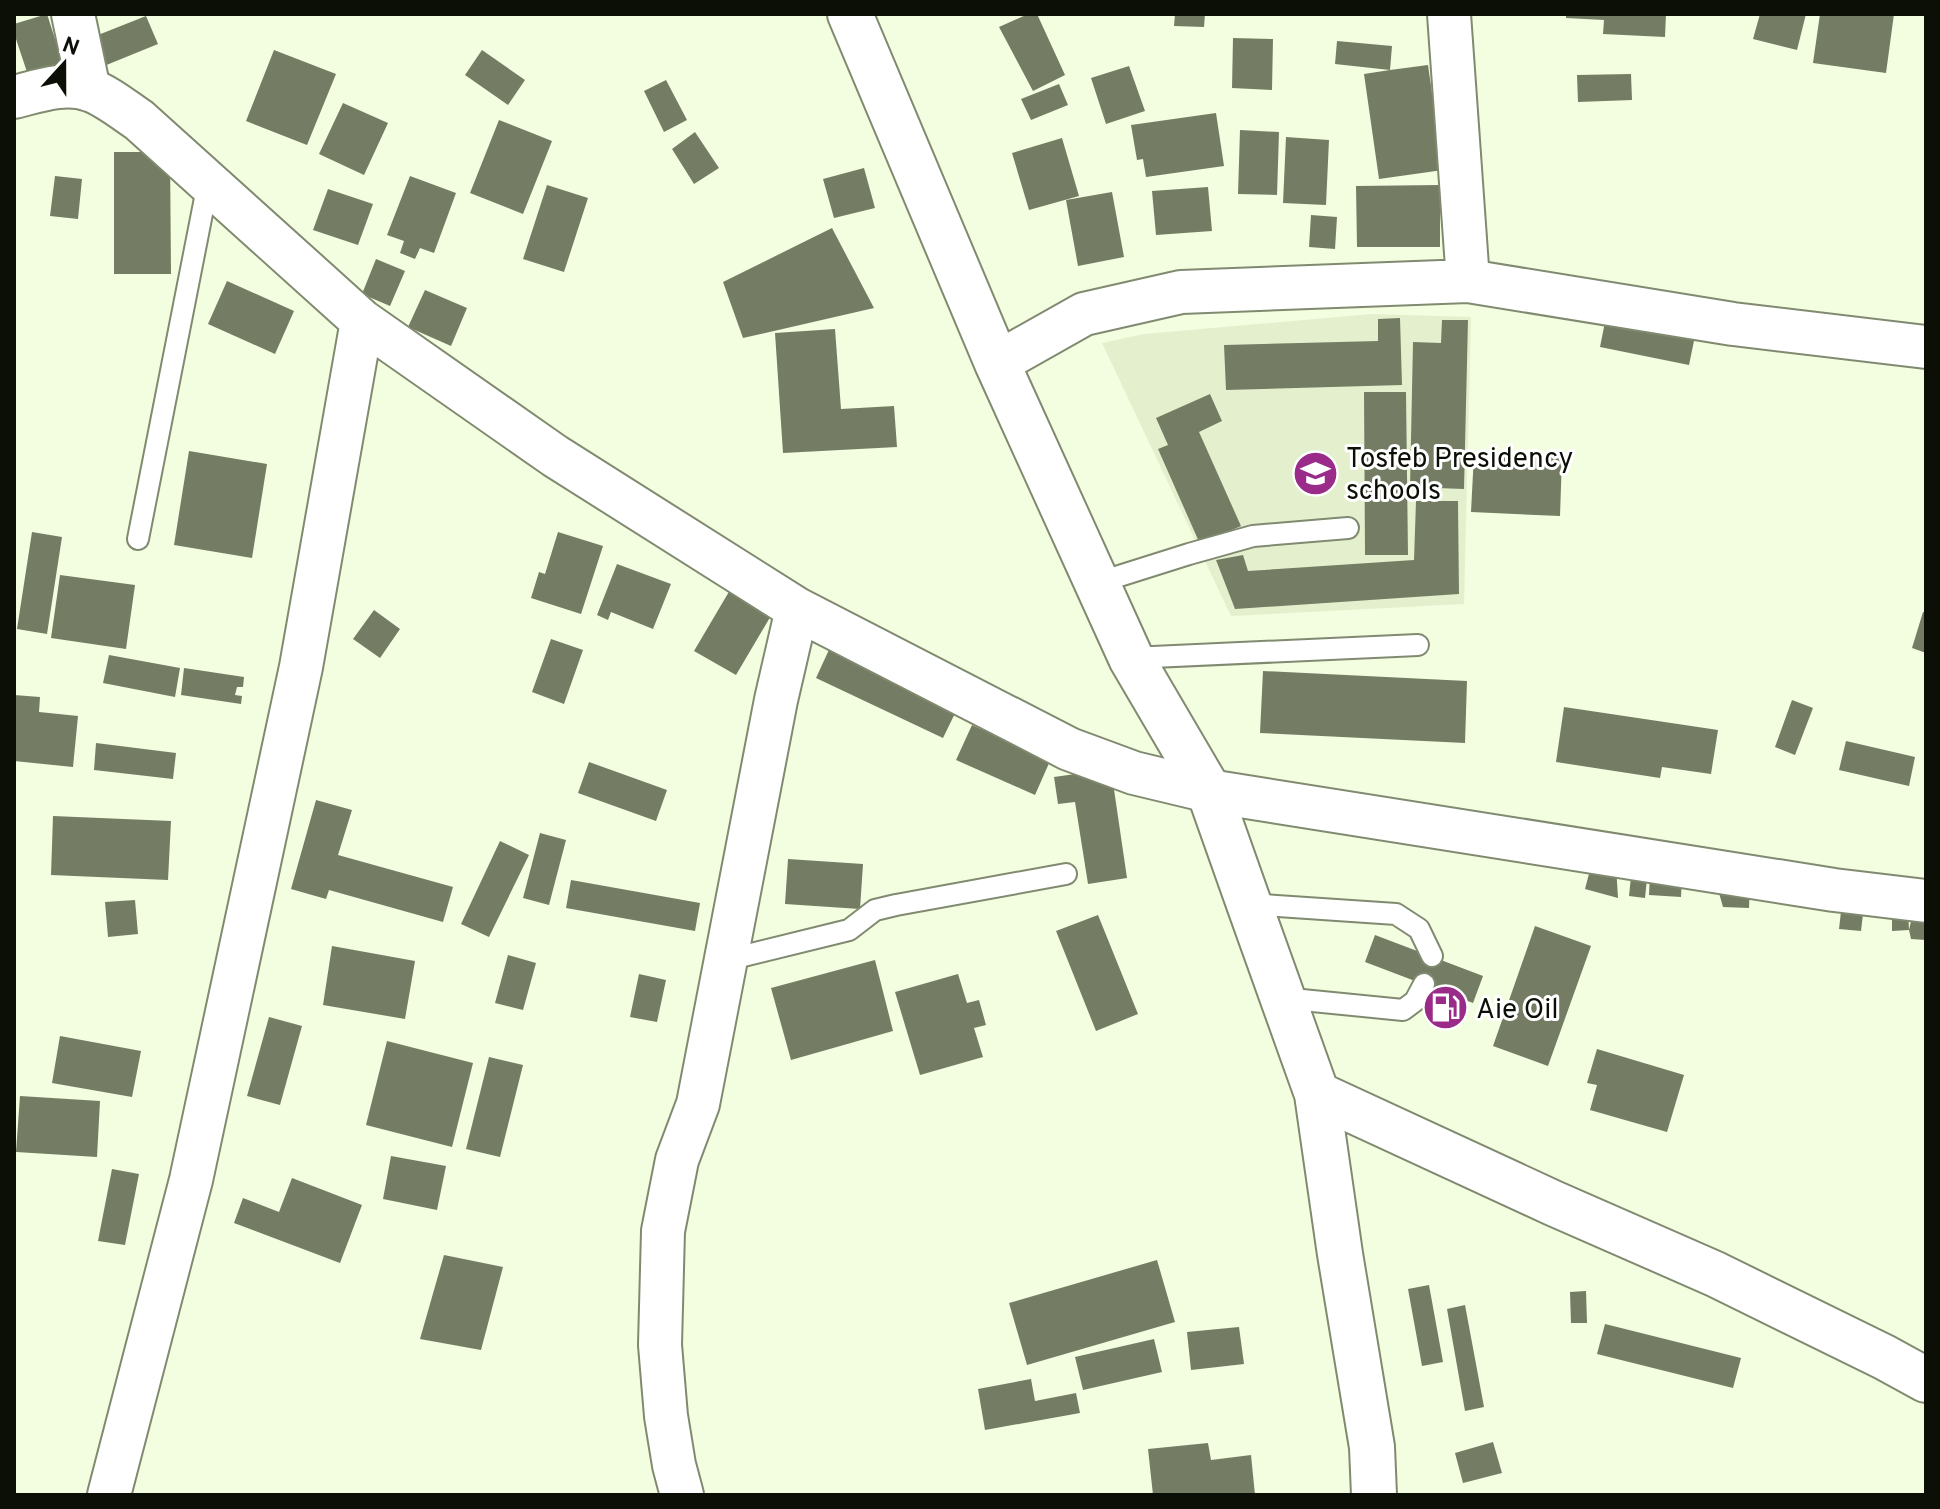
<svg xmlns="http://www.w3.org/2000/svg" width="1940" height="1509" viewBox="0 0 1940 1509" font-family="Overpass,sans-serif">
<rect width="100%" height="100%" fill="#f3fde0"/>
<path fill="#e4f0cd" d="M1372 314 1471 317 1464 604 1231 616 1102 343 1144 334Z"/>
<path fill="#747d64" d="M47 14 64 67 29 78 14 33V24Z
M1028 14H1037L1065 75 1033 91 999 27Z
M1175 14H1205L1204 27 1174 26Z
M1566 14H1666L1665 37 1603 34 1604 20 1566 18Z
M1760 14H1806L1797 50 1753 39Z
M1820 14H1894L1886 73 1813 63Z
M146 16 158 44 104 66 93 37Z
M1233 38 1273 39 1272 90 1232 88Z
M1337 41 1392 46 1390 70 1428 65 1443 170 1379 179 1364 74 1390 70 1335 64Z
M274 50 336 74 307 145 246 121Z
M482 50 525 80 508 105 465 75Z
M1129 66 1145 111 1106 124 1091 78Z
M1631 74 1632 100 1578 102 1577 75Z
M666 80 687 120 664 132 644 91Z
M1059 84 1068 105 1031 120 1021 99Z
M343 103 388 123 364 175 319 154Z
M1216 113 1224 166 1146 177 1143 159 1137 160 1131 125Z
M499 120 552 141 523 214 470 193Z
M1240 130 1279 132 1277 195 1238 194Z
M695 132 719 168 694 184 672 149Z
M1286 137 1329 140 1326 205 1283 203Z
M1062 138 1079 196 1029 210 1012 153Z
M114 152H170L171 274H114Z
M864 168 875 208 834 218 823 179Z
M55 176 82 179 78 219 50 216Z
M410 176 456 193 434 253 420 248 415 259 400 253 404 241 387 235Z
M547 185 588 198 564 272 523 259Z
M1440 185V247H1357L1356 186Z
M1208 187 1212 231 1156 235 1152 191Z
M328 189 373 204 358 245 313 230Z
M1112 192 1124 257 1078 266 1066 200Z
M1311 215 1337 217 1335 249 1309 247Z
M832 228 874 308 743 338 723 282Z
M376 259 405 271 390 306 362 294Z
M227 281 294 311 275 354 208 324Z
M425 290 467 308 451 346 408 327Z
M1606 317 1695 336 1689 365 1600 347Z
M1400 318 1402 385 1226 390 1224 345 1378 341V319Z
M1442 320H1468L1464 489 1410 487 1413 342 1441 343Z
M835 329 841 409 894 406 897 447 783 453 775 333Z
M1364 392H1406L1408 555H1365Z
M1210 394 1222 421 1199 432 1241 526 1200 544 1158 449 1168 445 1156 418Z
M189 451 267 464 252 558 174 545Z
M1474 454 1562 457 1560 516 1471 512Z
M1416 501H1458L1459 594 1235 609 1216 560 1243 555 1248 571 1414 560Z
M32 532 62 537 47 634 17 629Z
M558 532 603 546 581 614 531 598 539 572 545 574Z
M617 564 671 584 653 629 611 612 608 620 597 615Z
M60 575 135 585 126 649 51 638Z
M730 590 772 614 736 675 694 651Z
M374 610 400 629 380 658 353 639Z
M1923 612 1926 613V653L1912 648Z
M551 639 583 650 564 704 532 692Z
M833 641 961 701 943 738 816 678Z
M109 655 180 668 175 697 103 683Z
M184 668 244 677 243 687H237L235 695 242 696 241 704 181 695Z
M1263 671 1467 681 1465 743 1260 733Z
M14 695 40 697 39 712 78 716 73 767 14 761Z
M1792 700 1813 708 1795 755 1775 747Z
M1564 707 1718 730 1711 774 1662 767 1660 778 1556 762Z
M972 725 1050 761 1035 795 956 760Z
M1846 741 1915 757 1909 786 1839 770Z
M96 743 176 753 173 779 94 770Z
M589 762 667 790 656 821 578 793Z
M1111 769 1127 878 1088 884 1075 802 1058 804 1054 777Z
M316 800 352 810 338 855 453 887 443 922 329 890 326 899 291 889Z
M53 816 171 821 168 880 51 875Z
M540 833 566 840 549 905 523 898Z
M500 841 529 855 489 937 461 924Z
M788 859 863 864 860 909 785 904Z
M1616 865 1618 898 1585 889 1591 866Z
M1632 867 1648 869 1645 898 1629 896Z
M1650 873 1682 876 1681 897 1649 895Z
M1715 879 1750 881 1749 908 1723 907Z
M571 880 700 903 695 931 566 908Z
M135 900 138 934 108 937 105 902Z
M1842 903 1864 905 1861 931 1839 929Z
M1908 910 1909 930 1892 931V911Z
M1098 915 1138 1014 1096 1031 1056 931Z
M1912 917H1926V940L1911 939 1909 930Z
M1535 926 1591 946 1548 1066 1493 1046Z
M1375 935 1483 976 1473 1003 1365 962Z
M332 946 415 961 405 1019 323 1005Z
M508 955 536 963 523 1010 495 1003Z
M875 960 893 1031 791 1060 771 988Z
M639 974 666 980 657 1022 630 1017Z
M958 974 967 1003 979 1000 986 1025 974 1028 983 1057 920 1075 895 992Z
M269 1017 302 1026 280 1105 247 1096Z
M60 1036 141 1051 132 1097 52 1083Z
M387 1041 473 1063 452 1147 366 1125Z
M1597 1049 1684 1075 1667 1132 1590 1110 1597 1085 1587 1083Z
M489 1057 523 1065 500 1157 466 1149Z
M20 1096 100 1101 97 1157 16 1152Z
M391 1156 446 1166 437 1210 383 1199Z
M112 1169 139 1174 125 1245 98 1241Z
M292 1178 362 1205 340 1263 234 1223 243 1198 279 1212Z
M444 1255 503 1267 481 1350 420 1339Z
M1157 1260 1175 1322 1027 1365 1009 1303Z
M1429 1285 1443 1362 1422 1366 1408 1289Z
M1586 1291 1587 1323H1571L1570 1292Z
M1465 1305 1484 1407 1465 1411 1447 1309Z
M1605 1324 1741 1358 1733 1388 1597 1354Z
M1239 1327 1244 1364 1191 1370 1187 1332Z
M1154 1339 1162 1372 1083 1390 1075 1357Z
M1031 1379 1035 1401 1076 1393 1080 1413 985 1430 978 1389Z
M1493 1442 1502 1473 1463 1483 1455 1453Z
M1208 1443 1211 1460 1251 1455 1255 1495H1153L1148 1449Z"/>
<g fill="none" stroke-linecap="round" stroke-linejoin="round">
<defs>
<path id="service" d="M138 539 208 183
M1097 583 1189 554 1253 536 1348 528
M1131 658 1418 645
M1249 904 1396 914 1419 929 1432 956
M727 960 849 930 875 910 896 905 1066 874
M1282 998 1403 1010 1415 1001 1424 984"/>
<path id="minor" d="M73 14 89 90
M1449 14 1468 281
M14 97C38 91 65 81 90 90 107 96 124 110 139 120L362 321 555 456 797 609 1069 749 1134 773 1209 791 1834 890 1926 901
M997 363 1084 314 1181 292 1468 281 1733 324 1926 347
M109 1495 191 1180 301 667 362 321
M682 1495 674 1465 666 1416 660 1345 663 1231 677 1160 698 1104 776 700 797 609"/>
<path id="tertiary" d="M850 14 997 363 1131 658 1209 791 1249 904 1317 1094 1340 1254 1372 1447 1374 1495
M1317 1094 1553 1203 1715 1274 1884 1357 1926 1380"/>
</defs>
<use href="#service" stroke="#808a70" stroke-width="24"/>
<use href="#minor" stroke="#808a70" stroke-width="46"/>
<use href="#tertiary" stroke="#808a70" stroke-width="48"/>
<use href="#service" stroke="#fff" stroke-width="20"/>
<use href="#minor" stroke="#fff" stroke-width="42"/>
<use href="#tertiary" stroke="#fff" stroke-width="44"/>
</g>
<defs>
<symbol id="school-disc" viewBox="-11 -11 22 22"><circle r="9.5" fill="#9b2b89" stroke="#fff"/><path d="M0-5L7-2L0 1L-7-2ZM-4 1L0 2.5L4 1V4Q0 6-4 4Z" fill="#fff"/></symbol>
<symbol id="fuel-disc" viewBox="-11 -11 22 22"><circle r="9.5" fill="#9b2b89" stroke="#fff"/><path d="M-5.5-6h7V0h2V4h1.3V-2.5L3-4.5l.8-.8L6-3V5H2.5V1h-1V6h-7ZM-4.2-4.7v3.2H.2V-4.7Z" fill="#fff"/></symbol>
</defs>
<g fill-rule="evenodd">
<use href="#school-disc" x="1290" y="448" width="51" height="51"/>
<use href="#fuel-disc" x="1420" y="982" width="51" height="51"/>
</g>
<g text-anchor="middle" stroke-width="6" stroke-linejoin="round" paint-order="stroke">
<g font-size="28" fill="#0c0f06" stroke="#fff" text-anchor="start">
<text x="1346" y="467">Tosfeb Presidency<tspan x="1346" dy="32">schools</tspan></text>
<text x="1476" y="1018">Aie Oil</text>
</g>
</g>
<rect width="1940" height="1509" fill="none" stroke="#0c0f06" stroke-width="32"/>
<g transform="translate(64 64) rotate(21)" stroke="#ffffff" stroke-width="6" paint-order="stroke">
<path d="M0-6L14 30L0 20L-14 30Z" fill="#0c0f06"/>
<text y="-12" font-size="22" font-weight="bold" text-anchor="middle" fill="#0c0f06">N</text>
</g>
</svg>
